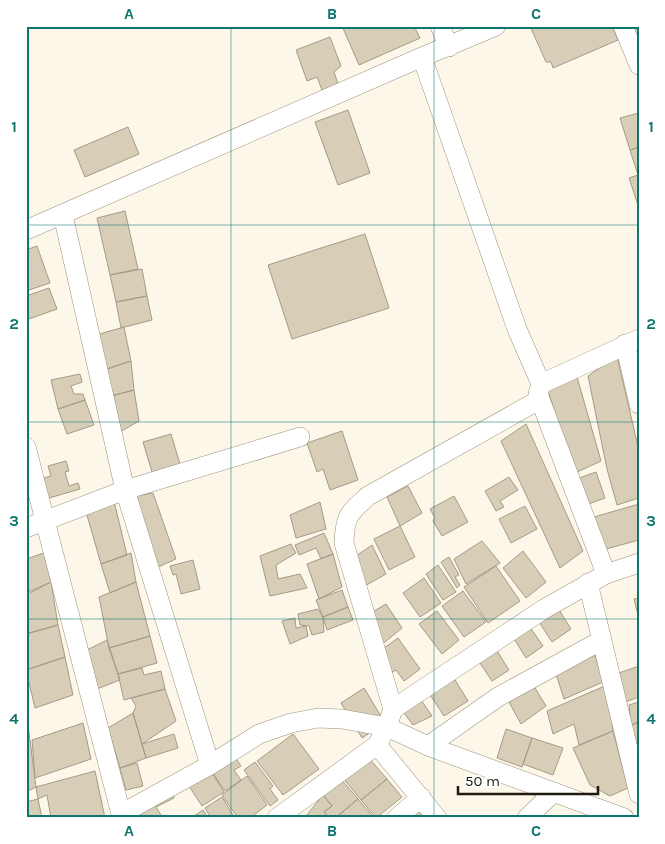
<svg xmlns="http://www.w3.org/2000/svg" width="665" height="844" viewBox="0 0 665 844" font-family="Karla,sans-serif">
<rect width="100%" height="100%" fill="#fdf7ea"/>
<path fill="#d8ceb8" stroke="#a49b86" d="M342 26H414L420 38 359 65Z
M530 26H612L618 40 553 68 551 62H546Z
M628 26H639V36L634 38Z
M330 37 341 66 334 72 338 84 322 90 317 77 307 81 296 50Z
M348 110 370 173 338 185 315 122Z
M639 113V147L630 150 620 118Z
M128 127 139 154 85 177 74 150Z
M639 147V204L638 205 629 178 638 175 630 150Z
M125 211 138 269 110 275 97 218Z
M365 234 389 308 292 339 268 265Z
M37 246 50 283 26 291V250Z
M142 269 147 296 116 302 110 275Z
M49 288 57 309 26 320V296Z
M147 296 152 320 121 328 116 302Z
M124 327 131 361 104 370 96 335Z
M617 356 639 451V498L617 505 607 469 588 376Z
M131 361 134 390 111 396 104 370Z
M80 374 82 382 71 386 74 394H83L85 400 58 409 51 380Z
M577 377 601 461 575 473 548 391Z
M134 390 139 421 118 433 111 396Z
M85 400 94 425 67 434 58 409Z
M526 424 583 551 560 568 501 441Z
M342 431 358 480 330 490 323 469 317 472 307 443Z
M171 434 180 464 152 472 143 442Z
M66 461 69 471 65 472 69 486 78 483 80 489 42 500 37 480 51 476 48 466Z
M596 472 605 498 583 506 574 480Z
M509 477 518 490 500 501 504 507 496 511 485 491Z
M408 486 422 513 400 526 387 497Z
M153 493 176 559 156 568 135 496Z
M454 496 468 522 442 536 433 521 435 518 430 509Z
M114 501 127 555 101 564 87 515Z
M320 502 326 529 296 538 290 515Z
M639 504V540L606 549 594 517Z
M525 506 537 529 511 543 499 519Z
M400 526 415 557 389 570 374 539Z
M324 533 333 554 321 559 316 548 299 555 295 545Z
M482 541 500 563 466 584 454 559Z
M291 544 296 553 276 565 278 579 300 574 307 588 270 596 260 556Z
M372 545 386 574 363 587 353 558Z
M523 551 546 582 526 598 503 568Z
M44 553 51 582 26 593V559Z
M131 553 136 582 110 593 101 564Z
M333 554 342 587 319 599 307 564Z
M449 557 459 575 455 577 460 585 457 588 441 562Z
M193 560 200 589 181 594 176 574 173 575 170 566Z
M438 565 456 592 443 600 426 574Z
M496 566 520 601 488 623 464 587Z
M424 578 441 603 420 617 403 593Z
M51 582 58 625 26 634V595Z
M136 582 150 636 109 648 99 597Z
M342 590 348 607 323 617 316 600Z
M463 591 486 622 464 637 442 606Z
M639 598V619L634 599Z
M386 604 402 628 380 646 369 614Z
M556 605 571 629 552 642 536 617Z
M348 607 353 620 327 630 323 617Z
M318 609 323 617 324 632 312 635 309 626 300 625 298 614Z
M437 611 459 640 442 654 419 624Z
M295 618 296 628 306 626 308 636 290 644 282 621Z
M527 623 543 646 526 658 511 634Z
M58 625 65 657 26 670V634Z
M150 636 157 663 118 674 109 648Z
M398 638 420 669 404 681 396 670 388 675 380 651Z
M107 640 120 680 97 689 85 651Z
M494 646 509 670 492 681 476 657Z
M595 655 603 682 564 699 556 674Z
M65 657 73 695 35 708 26 670Z
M639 666V697L625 702 619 673Z
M142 668 144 675 161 671 165 689 124 700 118 674Z
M452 675 468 701 444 716 427 690Z
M532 683 546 706 521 724 509 702Z
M607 685 613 731 579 745 574 724 553 734 547 711Z
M364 688 385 723 362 738 341 703Z
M165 689 176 721 142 744 133 713 136 706 131 698Z
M419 697 432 716 413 725 401 709Z
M639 702V721L631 725 629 705Z
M133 713 146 758 120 768 108 728Z
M83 723 91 759 35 778 32 740Z
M639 723V740L635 741 631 725Z
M28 725 36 787 26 792V726Z
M506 729 532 738 522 767 497 758Z
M613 731 628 788 610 796 590 785 573 748Z
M174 734 178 748 146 758 142 744Z
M293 734 319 769 283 795 257 761Z
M532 738 563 748 553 775 523 764Z
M233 754 241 766 234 770 241 780 225 791 210 769Z
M368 757 387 779 361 800 343 778Z
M255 762 273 786 270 789 278 800 270 806 244 770Z
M137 763 143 786 126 790 120 768Z
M209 768 224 792 202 806 187 783Z
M95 771 105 818H51L47 795 38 799 36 787Z
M247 776 267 805 250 818H238L222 795Z
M341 779 358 799 335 818H329L324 812 332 806 323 795Z
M387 779 402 797 376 818 361 800Z
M174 790V798L156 807 162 817 166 815 167 818H129Z
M323 795 332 806 324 812 329 818H306V816Z
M222 797 235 818H211L205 808Z
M38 799 42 818H26V802Z
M358 799 374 818H340L338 816Z
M416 808 424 818H404Z
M203 810 208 818H191Z"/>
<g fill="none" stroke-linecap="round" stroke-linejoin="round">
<defs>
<path id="minor" d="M440 26 449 47
M623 26 639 65
M422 57 517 329 541 384
M63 215 125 490 210 765
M26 230 422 57 496 26
M625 344 639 404
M26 447 122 818
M26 528 125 490 300 437
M606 574 538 394 541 384 639 339
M588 583 639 794
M393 709 344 543C345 516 348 514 368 496L539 400
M377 745 437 818
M428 746 498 697 602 640
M121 814 210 765 259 734 291 723 318 718 342 719 387 727 428 746 624 818
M277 818 377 745 387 727 393 709 544 609 606 574 639 563
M397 818 421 797
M527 818 554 792"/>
</defs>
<use href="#minor" stroke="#9c937e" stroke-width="20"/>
<use href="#minor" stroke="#fff" stroke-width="19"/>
</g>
<path fill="none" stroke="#0f766e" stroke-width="1" stroke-opacity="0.55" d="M231 26V818M434 26V818M26 225H639M26 422H639M26 619H639"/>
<rect width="665" height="844" fill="none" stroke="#ffffff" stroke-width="55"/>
<path d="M458 786v8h140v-8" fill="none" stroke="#1f1b13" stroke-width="2.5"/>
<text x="465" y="786" font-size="15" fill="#1f1b13" stroke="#ffffff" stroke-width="4" paint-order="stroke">50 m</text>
<rect x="28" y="28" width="610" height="788" fill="none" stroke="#0f766e" stroke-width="2"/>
<g font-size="16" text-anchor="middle" font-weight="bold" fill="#0f766e">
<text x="129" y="19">A</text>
<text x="332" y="19">B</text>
<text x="536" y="19">C</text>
<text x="14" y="132">1</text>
<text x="651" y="132">1</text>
<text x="14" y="329">2</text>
<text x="651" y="329">2</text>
<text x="14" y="526">3</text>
<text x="651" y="526">3</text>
<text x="14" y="724">4</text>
<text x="651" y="724">4</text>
<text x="129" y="836">A</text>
<text x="332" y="836">B</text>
<text x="536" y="836">C</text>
</g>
</svg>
